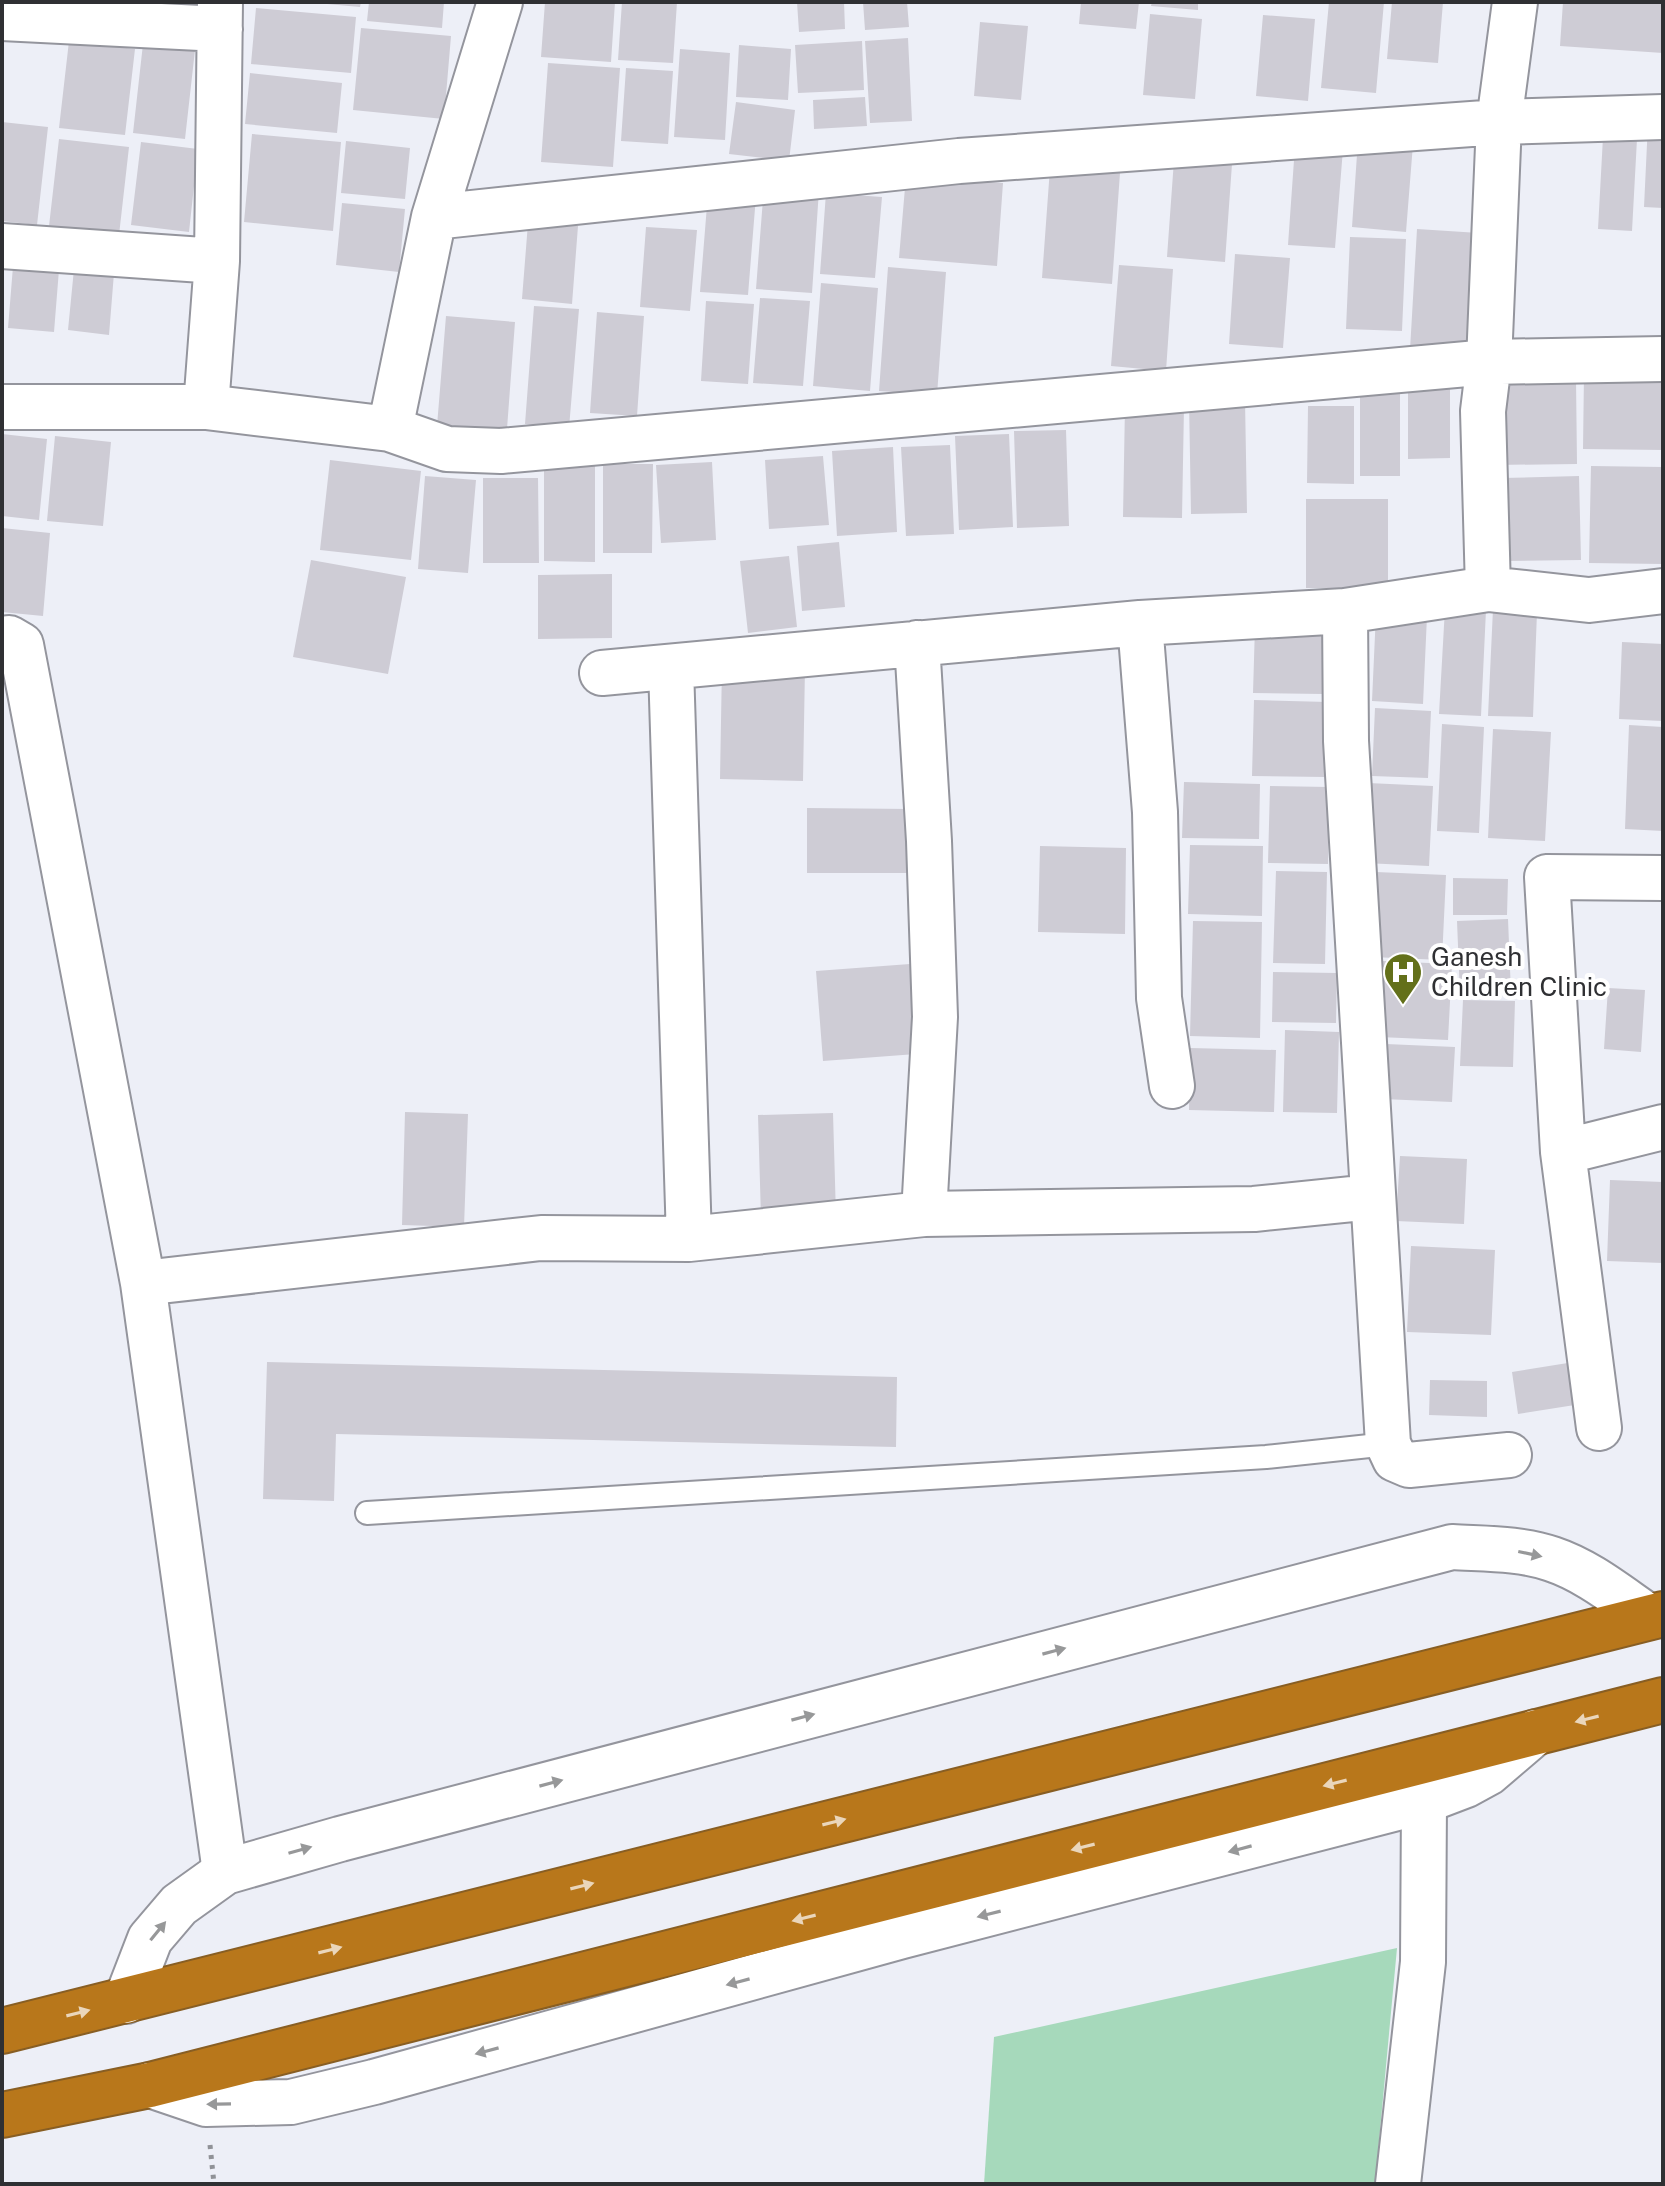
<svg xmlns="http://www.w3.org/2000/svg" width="1665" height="2186" viewBox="0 0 1665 2186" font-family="'Public Sans',sans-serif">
<rect width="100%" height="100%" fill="#edeff7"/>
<path fill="#a6d9bb" d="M1397 1948 1375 2184H984L994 2037Z"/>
<path fill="#ceccd5" d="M147 2H194L193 15 146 11Z
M327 2H361L360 7 327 4Z
M369 2H444L442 28 367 21Z
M545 2H615L611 62 541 57Z
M622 2H677L673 63 618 60Z
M797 2H844L845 29 799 32Z
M863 2H907L909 27 865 30Z
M1081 2H1139L1136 29 1079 24Z
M1152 2H1198V10L1151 6Z
M1329 2H1384L1376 93 1321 88Z
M1392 2H1443L1438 63 1387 59Z
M1563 2H1663V53L1560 46Z
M256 8 356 17 351 73 251 64Z
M1150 14 1202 19 1195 99 1143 95Z
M1263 15 1315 19 1308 101 1256 96Z
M980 22 1028 26 1021 100 974 96Z
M361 28 451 36 444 119 353 110Z
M908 38 912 121 870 123 865 41Z
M69 41 135 49 125 135 59 128Z
M862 41 864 90 798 93 795 45Z
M143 44 195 50 185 139 133 133Z
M739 45 791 49 788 100 736 97Z
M680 49 730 53 725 140 674 137Z
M548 63 620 68 613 167 541 162Z
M626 68 673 71 668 144 621 141Z
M250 73 342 83 337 133 245 124Z
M865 97 867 126 814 129 813 100Z
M736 102 795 110 789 161 729 154Z
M2 122 48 127 37 225 2 221Z
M1648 123 1663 124V208L1644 207Z
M252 134 341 142 333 231 244 222Z
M1603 137 1637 139 1632 231 1598 229Z
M59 139 129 147 119 235 49 226Z
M1358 140 1413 144 1406 232 1352 227Z
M346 141 410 148 405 199 341 193Z
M141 142 198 149 189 232 131 225Z
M1295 146 1343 149 1335 248 1288 245Z
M1174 160 1232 164 1225 262 1167 257Z
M1050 168 1120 173 1112 284 1042 278Z
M906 176 1003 183 997 266 899 258Z
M764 186 819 190 812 293 756 289Z
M708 193 756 196 748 295 700 292Z
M826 193 882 197 875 278 820 274Z
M342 203 405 209 399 272 336 265Z
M528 223 578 226 572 304 522 299Z
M646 227 697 230 690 311 640 307Z
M1417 229 1479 233 1471 354 1410 350Z
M1350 237 1406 239 1402 331 1346 329Z
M14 254 60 257 54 332 8 328Z
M1235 254 1290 258 1283 348 1229 344Z
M1119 265 1173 269 1166 371 1111 366Z
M888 267 946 272 937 395 879 391Z
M74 269 114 273 109 335 68 330Z
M821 283 878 288 870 391 813 386Z
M760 298 810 301 803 386 753 383Z
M706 301 754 304 748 384 701 381Z
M534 306 579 309 569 428 525 424Z
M597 312 644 316 637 416 590 413Z
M446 316 515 322 506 442 436 438Z
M1584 373 1663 374V450L1583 449Z
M1576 379 1577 464 1495 465 1494 380Z
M1450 384V458L1408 459V385Z
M1360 385H1400V476H1360Z
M1189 400H1245L1247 513 1191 514Z
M1125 405 1184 406 1182 518 1123 517Z
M1308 406H1354V484L1307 483Z
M1066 430 1069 526 1017 528 1014 431Z
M2 434 47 439 39 520 2 516Z
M1009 434 1013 527 959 530 955 436Z
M55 436 111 442 103 526 47 521Z
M950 445 954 534 906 536 901 447Z
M893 447 897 532 837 536 832 451Z
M823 456 829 525 769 529 765 460Z
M330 460 421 471 411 560 320 550Z
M712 462 716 540 661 543 656 465Z
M603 464H653L652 553H603Z
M544 465H595V562L544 561Z
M1591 466 1663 467V564L1589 563Z
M425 476 476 480 468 573 418 569Z
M1579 476 1581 560 1504 561 1502 478Z
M483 478H538L539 563H483Z
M1306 499H1388V588H1306Z
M2 528 50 533 43 616 2 612Z
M839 542 845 607 802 611 797 546Z
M789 556 797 627 748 633 740 561Z
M311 560 406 577 388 674 293 657Z
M612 574V638L538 639V575Z
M1445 608 1486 610 1481 716 1439 714Z
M1493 609 1537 612 1533 717 1488 716Z
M1376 613 1427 616 1423 704 1372 701Z
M1255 626 1324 628 1323 694 1253 693Z
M1622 642 1663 644V721L1619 719Z
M722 665 805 667 803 781 720 779Z
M1254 700 1328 702 1325 777 1252 776Z
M1375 708 1431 711 1428 778 1372 776Z
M1442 724 1484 727 1479 833 1437 831Z
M1629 725 1663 727V831L1625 829Z
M1493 729 1551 732 1545 841 1488 838Z
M1184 782 1260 784 1259 839 1182 838Z
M1368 783 1433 786 1429 866 1364 863Z
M1270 786 1329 787 1328 864 1268 863Z
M807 808 911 809 910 873H807Z
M1190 845 1263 846 1262 916 1188 914Z
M1040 846 1126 848 1125 934 1038 932Z
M1276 871 1327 872 1325 964 1273 963Z
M1376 872 1446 875 1442 960 1372 957Z
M1453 878 1508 879 1507 915H1453Z
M1508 919 1511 993 1460 995 1457 921Z
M1193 921 1262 922 1260 1038 1190 1036Z
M1382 961 1452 964 1448 1040 1379 1037Z
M910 964 916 1054 823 1061 816 971Z
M1273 972 1337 973 1336 1023 1272 1022Z
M1608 988 1645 990 1641 1052 1604 1049Z
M1463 1000 1515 1001 1513 1067 1460 1066Z
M1285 1030 1339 1032 1337 1113 1283 1112Z
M1386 1044 1455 1047 1452 1102 1383 1099Z
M1190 1048 1276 1050 1274 1112 1189 1110Z
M405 1112 468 1114 464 1227 402 1225Z
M833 1113 836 1216 761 1218 758 1115Z
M1400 1156 1467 1159 1464 1224 1396 1221Z
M1610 1180 1663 1182V1263L1607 1261Z
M1411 1246 1495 1250 1491 1335 1407 1332Z
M267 1362 897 1377 896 1447 336 1434 334 1501 263 1499Z
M1574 1362 1581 1404 1518 1414 1512 1372Z
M1430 1380 1487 1381V1417L1429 1415Z"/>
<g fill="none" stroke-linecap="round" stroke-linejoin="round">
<defs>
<path id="lane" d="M367 1513 1266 1457 1388 1444"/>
<path id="street" d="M2 18 220 29
M434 217 959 161 1499 122 1663 117
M2 246 217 261
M2 407H206L390 429 447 449 501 451 1489 362 1663 359
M206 407 217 261 220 2
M390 429 434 217 500 2
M1488 589 1483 411 1489 362 1499 122 1515 2
M1345 611 1346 741 1388 1444 1395 1459 1409 1465 1509 1455
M1140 623 1155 812 1159 998 1172 1086
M2 639 9 638 21 645 143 1283 225 1872
M917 643 929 841 935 1017 924 1214
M671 667 689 1239
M602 673 1140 623 1345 611 1488 589 1589 600 1663 591
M1563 1152 1663 1127
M143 1283 541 1238 689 1239 924 1214 1254 1209 1372 1197
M1599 1428 1563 1152 1547 877 1663 878
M1398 2184 1423 1962 1424 1801"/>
<path id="secondary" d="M126 2001 150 1939 179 1905 225 1872 340 1839 1452 1547C1485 1549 1520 1548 1552 1559 1588 1571 1618 1596 1649 1617
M150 2085 206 2104 291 2102 374 2082 902 1936 1424 1801 1466 1785 1488 1773 1536 1732"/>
<path id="highway" d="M2 2031 1663 1614
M2 2115 150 2085 1663 1700"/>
</defs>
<use href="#lane" stroke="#94959d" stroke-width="26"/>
<use href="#street" stroke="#94959d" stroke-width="48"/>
<use href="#secondary" stroke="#94959d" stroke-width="48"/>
<use href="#highway" stroke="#885e23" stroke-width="48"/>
<path stroke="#909297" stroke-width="5" stroke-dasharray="4 6" stroke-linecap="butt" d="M210 2145 214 2184"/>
<use href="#lane" stroke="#fff" stroke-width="22"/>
<use href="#street" stroke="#fff" stroke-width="44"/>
<use href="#secondary" stroke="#fff" stroke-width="44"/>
<use href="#highway" stroke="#b8771b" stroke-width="44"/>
</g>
<defs><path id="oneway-solid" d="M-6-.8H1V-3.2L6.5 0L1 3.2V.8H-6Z" transform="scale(2)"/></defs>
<g fill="#979899">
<use href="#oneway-solid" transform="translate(1530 1554) rotate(12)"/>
<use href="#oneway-solid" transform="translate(1054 1651) rotate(-15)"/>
<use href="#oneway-solid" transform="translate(803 1717) rotate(-15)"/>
<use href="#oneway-solid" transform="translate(551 1783) rotate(-15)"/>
<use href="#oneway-solid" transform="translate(1240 1849) rotate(165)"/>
<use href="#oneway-solid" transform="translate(300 1850) rotate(-16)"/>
<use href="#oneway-solid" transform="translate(989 1914) rotate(166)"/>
<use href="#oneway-solid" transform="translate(158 1931) rotate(-51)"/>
<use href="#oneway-solid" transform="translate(738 1982) rotate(165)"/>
<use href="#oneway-solid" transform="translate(487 2051) rotate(165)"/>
<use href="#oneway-solid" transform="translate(219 2104) rotate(179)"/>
</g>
<g fill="#ead6bb">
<use href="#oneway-solid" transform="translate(1587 1719) rotate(166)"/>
<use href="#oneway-solid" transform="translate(1335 1783) rotate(166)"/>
<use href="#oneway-solid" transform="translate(834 1822) rotate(-14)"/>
<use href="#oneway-solid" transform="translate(1083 1847) rotate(166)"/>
<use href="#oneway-solid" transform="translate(582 1886) rotate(-14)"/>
<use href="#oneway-solid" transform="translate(804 1918) rotate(166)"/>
<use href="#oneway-solid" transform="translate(330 1950) rotate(-14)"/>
<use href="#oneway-solid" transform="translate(78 2013) rotate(-14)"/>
</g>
<defs>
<symbol id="hospital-pin" viewBox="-11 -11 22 30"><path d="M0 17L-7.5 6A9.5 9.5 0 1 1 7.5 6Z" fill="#63701a" stroke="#fff"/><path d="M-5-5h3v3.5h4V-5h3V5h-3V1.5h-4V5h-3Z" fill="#fff"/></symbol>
</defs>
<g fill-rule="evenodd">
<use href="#hospital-pin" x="1381" y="950" width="44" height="60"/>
</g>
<g text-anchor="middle" stroke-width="8" stroke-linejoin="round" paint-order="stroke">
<g font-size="26" fill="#2f3033" stroke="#fff" text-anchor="start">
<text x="1431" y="966">Ganesh<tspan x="1431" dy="30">Children Clinic</tspan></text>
</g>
</g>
<rect width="1665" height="2186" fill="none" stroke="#2f3033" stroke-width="8"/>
</svg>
